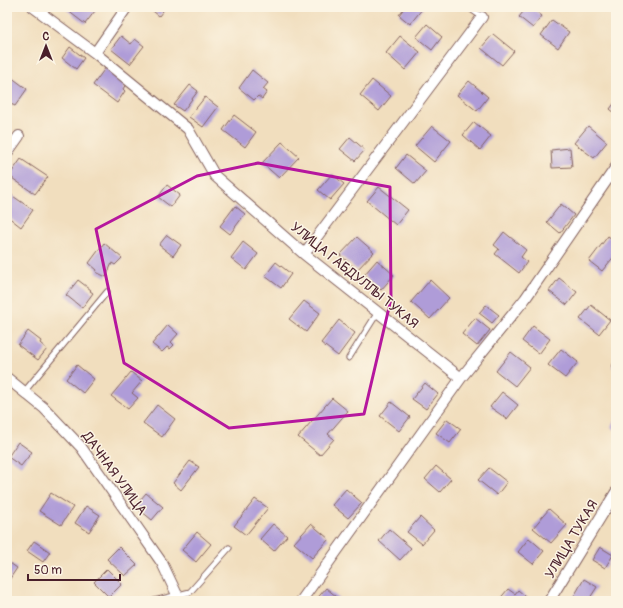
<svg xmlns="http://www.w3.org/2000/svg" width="623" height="608" viewBox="0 0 623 608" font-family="Pangolin,sans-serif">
<rect width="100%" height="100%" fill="#fcf5e5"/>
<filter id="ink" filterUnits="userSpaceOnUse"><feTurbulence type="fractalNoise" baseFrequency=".025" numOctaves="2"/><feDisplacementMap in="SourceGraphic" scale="8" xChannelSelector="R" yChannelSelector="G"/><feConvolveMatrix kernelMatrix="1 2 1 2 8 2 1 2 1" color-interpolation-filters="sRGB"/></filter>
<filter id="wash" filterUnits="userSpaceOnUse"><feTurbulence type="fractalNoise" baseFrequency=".012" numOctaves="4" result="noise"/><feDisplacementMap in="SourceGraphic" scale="16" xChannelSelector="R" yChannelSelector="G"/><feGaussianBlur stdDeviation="0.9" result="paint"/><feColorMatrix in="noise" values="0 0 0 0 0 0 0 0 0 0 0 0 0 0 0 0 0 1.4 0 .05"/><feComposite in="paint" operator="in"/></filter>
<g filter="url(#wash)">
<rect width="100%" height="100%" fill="#f1debe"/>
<g id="blocks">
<path fill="#af9cd8" d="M63 7H98L85 24Z
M148 7H166L159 16Z
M405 7H421L423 8 410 24 399 15Z
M527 7H530L542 16 533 28 519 17Z
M552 20 569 32 558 48 541 35Z
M427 24 442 37 432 50 416 37Z
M493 34 514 51 502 65 481 48Z
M121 36 131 44 135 39 144 46 130 64 111 49Z
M400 36 420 52 405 70 386 53Z
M70 47 84 58 76 69 62 58Z
M106 67 127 82 123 89 125 91 117 103 93 85Z
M252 70 268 83 263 89 267 92 262 99 258 96 254 100 239 88Z
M7 74 27 89 15 106 11 104 7 110Z
M372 80 391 96 379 111 360 95Z
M469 81 488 97 477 111 457 95Z
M190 85 198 91 183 111 174 105Z
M205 97 218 107 203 127 189 117Z
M616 101V114L610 109Z
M234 115 256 132 245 147 223 130Z
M474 122 491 136 480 150 463 135Z
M432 126 451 141 434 162 415 146Z
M588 126 607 142 594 158 574 143Z
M350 137 365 150 355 161 340 149Z
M282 142 299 157 279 178 262 163Z
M570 148 572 167 552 168 551 150Z
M406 155 426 171 415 184 396 168Z
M21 159 48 177 35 194 9 176Z
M332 174 344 184 330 200 318 190Z
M167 185 180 195 171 207 158 197Z
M379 187 408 210 396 225 367 201Z
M7 192 33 210 21 227 7 216Z
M561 204 574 215 560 233 547 222Z
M235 206 245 214 230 234 220 226Z
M504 232 526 250 521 257 527 262 519 273 495 254 499 249 494 245Z
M167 235 181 245 173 256 159 245Z
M608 236 616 242V254L602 271 589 261Z
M357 237 374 252 357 270 340 255Z
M243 242 258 254 246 270 231 258Z
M104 243 122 258 115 265 112 263 106 277 96 272 97 270 89 263Z
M377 260 394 275 381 290 364 275Z
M276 262 291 274 281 288 265 276Z
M559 278 577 292 567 305 549 291Z
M78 280 91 290 90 291 93 293 82 308 66 295Z
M430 280 449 298 430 319 411 302Z
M304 301 320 313 306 332 289 319Z
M486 305 499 315 492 323 479 313Z
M591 305 610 320 599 334 580 319Z
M475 318 490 330 477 346 462 334Z
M339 320 355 333 338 356 321 343Z
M168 325 178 334 171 342 174 345 170 349 167 347 162 352 152 344Z
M533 326 550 339 539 354 522 341Z
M28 331 41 341 40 343 47 349 38 360 18 345Z
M561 349 578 362 565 378 548 365Z
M511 352 530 367 515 386 496 371Z
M616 356V369L612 367Z
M77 365 94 379 83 393 66 379Z
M131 372 142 381 132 393 138 398 128 409 111 396Z
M425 383 438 394 426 409 412 399Z
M502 392 518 405 507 419 490 407Z
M332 398 348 411 328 434 334 439 320 455 298 437Z
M391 402 410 417 399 431 380 416Z
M157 405 175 419 162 437 143 423Z
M616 418V430L611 427Z
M447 419 461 429 450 443 436 433Z
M18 442 32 452 21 466 8 457Z
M190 461 199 467 181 490 173 483Z
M436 466 451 479 440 492 425 479Z
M489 468 507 482 497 495 478 480Z
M346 489 362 503 348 518 332 505Z
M51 493 73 507 61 525 39 511Z
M146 493 163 507 152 520 135 506Z
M255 499 268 508 246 535 234 526Z
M86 506 100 515 89 532 75 523Z
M549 509 567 525 551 543 533 528Z
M420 517 434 530 422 544 407 532Z
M273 524 287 536 274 551 260 539Z
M311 524 329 539 312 558 294 543Z
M389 529 411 548 400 560 379 541Z
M197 532 211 544 196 562 182 550Z
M529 538 544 551 533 564 518 552Z
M34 541 50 552 43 562 27 551Z
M119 547 137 565 125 576 107 559Z
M600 547 613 555 605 568 592 560Z
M7 561 17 568 7 583Z
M107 569 122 584 109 597 94 582Z
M584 579 597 587 588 601H579L573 598Z
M326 588 342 601H315Z
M508 589 515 594 518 590 531 601H498Z"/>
</g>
</g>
<g filter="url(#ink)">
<use href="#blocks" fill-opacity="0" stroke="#84625e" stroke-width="1"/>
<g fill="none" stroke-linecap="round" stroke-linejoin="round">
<defs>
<path id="lane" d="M468 7 482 17
M349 358 378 312
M24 392 107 292
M154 601 190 592 229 548"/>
<path id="street" d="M33 7 95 53 188 129 215 176 304 254 461 378 301 601
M95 53 127 7
M7 153 19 136
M304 254 482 17
M7 378 44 408 81 447 162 563 180 601
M461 378 525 299 616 167
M549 601 616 492"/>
</defs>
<use href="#lane" stroke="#84625e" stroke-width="7"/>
<use href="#street" stroke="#84625e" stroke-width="12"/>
<use href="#lane" stroke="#fff" stroke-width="5"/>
<use href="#street" stroke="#fff" stroke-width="10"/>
</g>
</g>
<path fill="none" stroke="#b5179e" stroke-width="3" stroke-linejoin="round" d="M258 163 390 187 391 299 364 414 229 428 124 363 96 229 197 176Z"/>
<g text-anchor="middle" stroke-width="3" stroke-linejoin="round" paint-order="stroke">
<g font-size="14" fill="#4a1f2b" stroke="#fcf5e5">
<text transform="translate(355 275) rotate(39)" y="5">УЛИЦА ГАБДУЛЛЫ ТУКАЯ</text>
<text transform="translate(115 473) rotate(54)" y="5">ДАЧНАЯ УЛИЦА</text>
<text transform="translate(571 539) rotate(-59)" y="5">УЛИЦА ТУКАЯ</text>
</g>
</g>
<rect width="623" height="608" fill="none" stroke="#fcf5e5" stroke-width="24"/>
<g transform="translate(46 46)" stroke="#fcf5e5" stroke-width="3" paint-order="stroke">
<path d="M0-3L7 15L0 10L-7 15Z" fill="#4a1f2b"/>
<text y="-6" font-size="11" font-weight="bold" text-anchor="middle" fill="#4a1f2b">С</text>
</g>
<path d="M28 574v6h92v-6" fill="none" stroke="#4a1f2b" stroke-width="2"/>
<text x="34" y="574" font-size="12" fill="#4a1f2b" stroke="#fcf5e5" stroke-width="3" paint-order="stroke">50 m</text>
</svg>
